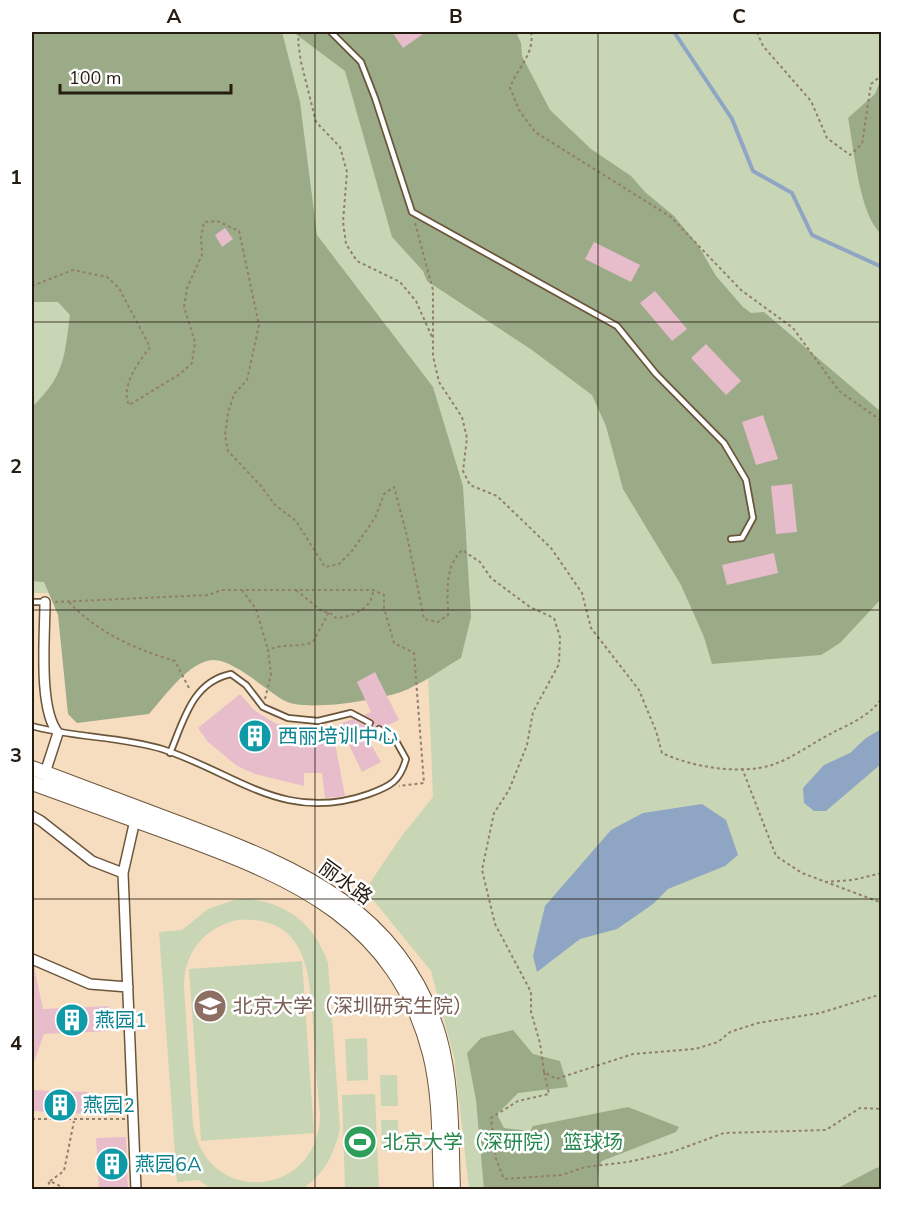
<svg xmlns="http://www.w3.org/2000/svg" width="913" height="1221" viewBox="0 0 913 1221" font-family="'Nunito Sans','Noto Sans SC',sans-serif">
<rect width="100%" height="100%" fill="#f7ddbf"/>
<path fill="#c8d6b5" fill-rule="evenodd" d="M32 32H881V1189H469L454 1057 431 971 365 890 401 837 433 797 428 675 78 593H32Z
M248 899C288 903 315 925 328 963L340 1128C335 1153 324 1175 302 1189H211L199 1180 177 1182 159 932 182 930 208 909 234 900ZM237 920C308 915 310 974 313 1027 315 1057 317 1086 320 1115 318 1199 206 1207 193 1124L184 987C184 952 204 928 237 920Z
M302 961 314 1133 201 1141 189 969Z
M367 1038 368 1080 347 1081 345 1039Z
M380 1075H397L398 1106H381Z
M375 1094 379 1189H345L342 1095Z
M381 1120H398L399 1151H382Z"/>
<path fill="#9baa87" d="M32 32H282L300 102 317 235 433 387 463 486 471 617 461 658C442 669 422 684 401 692 378 700 306 712 285 701 267 691 234 660 214 660 191 659 163 698 149 714L77 723 68 714 58 615 44 582 32 581V407C65 375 64 358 70 315L58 302H32Z
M293 32H516L521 43 522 56 550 110 591 149 631 176 645 192 674 216 698 245 716 276 743 307 751 313 764 312 881 412V599L840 643 821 655 712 664 704 637 681 585 623 489 606 426 592 395 532 350 427 281 423 271 392 237 345 71Z
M881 79V234C859 214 854 148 848 118L875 94Z
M513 1030 533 1054 560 1061 568 1087 518 1093 497 1114 504 1128 530 1131 533 1126 628 1107 679 1127 676 1132 602 1161 599 1165 597 1189H484L476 1100 467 1053 481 1038Z
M881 1167V1189H836L876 1168Z"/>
<path fill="#8fa5c4" d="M881 729V764L826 811H814L804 803 803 788 824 765 850 753 866 738Z
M702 804 726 820 738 855 725 866 668 889 653 904 617 929 580 939 537 972 533 956 545 906 611 830 643 813Z"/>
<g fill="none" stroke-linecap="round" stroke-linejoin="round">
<path stroke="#8fa5c4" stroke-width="4" d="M674 32 732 119 753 171 792 193 812 235 882 267"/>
</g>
<path fill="#e7bdcb" d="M392 32H426L403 48Z
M225 228 233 239 222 247 215 235Z
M594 242 640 265 631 282 585 259Z
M655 291 687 329 672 341 640 303Z
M706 344 741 381 726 395 691 358Z
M763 415 778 459 756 465 742 422Z
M792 484 797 532 776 534 771 486Z
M774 553 778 573 727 585 722 565Z
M375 672 399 720 384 727 377 725 367 737 381 762 362 772 339 724 353 719 368 727 374 726 373 720 364 715 371 712 357 682Z
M240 694 254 710 273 722 307 735V744L335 743 345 796 325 798 322 773H304V786L255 774 237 766 208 742 198 728Z
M32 967H34L43 1009 109 1006 110 1031 44 1034 32 1068Z
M32 1090 89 1092 88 1114 32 1111Z
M126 1137 128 1190H99L96 1138Z"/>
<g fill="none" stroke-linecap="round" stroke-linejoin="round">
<defs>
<path id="service" d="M331 32 361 62 375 98 412 212 617 326 656 374 724 443 746 480 753 518 742 538 731 539
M32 602H45
M32 726C74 738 119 736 162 749 236 773 284 824 369 794 391 786 400 781 406 759L396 741 379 729
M170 753C184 720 192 682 231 674L246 685 263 707 288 718 318 721 351 713 370 723"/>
<path id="minor" d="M45 602C45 635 38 709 58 733L45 773
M32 816 41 821 92 861 123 873
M135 820 123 873 136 1190
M32 959 90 984 128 987"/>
<path id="secondary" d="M32 768C84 788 137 807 189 827 300 869 401 911 439 1036 453 1085 451 1139 453 1190
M32 783C81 801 131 819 181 837 296 879 396 922 430 1054 441 1098 439 1145 441 1190"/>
</defs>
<use href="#service" stroke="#6c563b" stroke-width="8"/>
<use href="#minor" stroke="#6c563b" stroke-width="12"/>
<use href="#secondary" stroke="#6c563b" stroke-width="16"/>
<path stroke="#927f6b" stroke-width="2" stroke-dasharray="3 3" stroke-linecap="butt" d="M300 32 298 41 301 62 316 122 340 147 347 172 343 222 346 244 357 261 400 282 416 301 432 337
M531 32C535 54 517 68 510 88L519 110 535 132 671 217 741 290 793 328 839 391 882 421
M757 32 763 46 811 101 827 138 850 155 862 144 871 84 882 75
M415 223 433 290V356L439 382 462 417 467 438 463 471 470 485 497 496 551 548 582 593 591 628 639 690 656 731 662 753C692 767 739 775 772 765 793 758 814 742 834 732 850 724 873 714 882 697
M32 286 73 270 107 277 119 288 150 347C139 362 120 386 129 405L180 374 192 363 195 342 184 307 187 288 202 255 201 238 204 222 217 221 239 231 259 325 247 380 234 394 228 413 225 435 228 451 261 486 275 505 296 521 325 567 339 564 352 551 375 518 384 494 394 487 408 540 424 619 438 622 448 615C448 590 444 568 462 550L480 562 491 578 507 590 530 607 554 618 560 637 559 664 533 712 527 745 509 790 494 813 482 870 495 924 531 992V1012L540 1043 544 1072 556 1079 633 1054 695 1049 718 1042 730 1032 758 1023 820 1013 882 994
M242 590 256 609 268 650
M296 590 323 612H329L336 618C351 617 373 609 373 590
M55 602 209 595 221 590H373L384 595V608L394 643 414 653 424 783 399 786
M69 602C98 633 135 649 175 661L190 690
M265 699 271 674 268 650C283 643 298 648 313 642L329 612
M742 768 776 856 802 873 882 903
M825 882 853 880 882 873
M544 1072 549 1094 518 1101 491 1118 496 1159 504 1179 562 1175 585 1167 628 1162 672 1152 724 1133 826 1130 860 1108 882 1109
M32 1119H125
M50 1181 64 1171 74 1121
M46 1190 50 1181 68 1190"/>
<use href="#service" stroke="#fff" stroke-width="4.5"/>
<use href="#minor" stroke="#fff" stroke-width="9"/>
<use href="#secondary" stroke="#fff" stroke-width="14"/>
</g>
<path fill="none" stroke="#261c11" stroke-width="1.5" stroke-opacity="0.55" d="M315 32V1190M598 32V1190M32 322H882M32 610H882M32 899H882"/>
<defs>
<symbol id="building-disc" viewBox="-11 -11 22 22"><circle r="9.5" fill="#0f9aa8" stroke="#fff"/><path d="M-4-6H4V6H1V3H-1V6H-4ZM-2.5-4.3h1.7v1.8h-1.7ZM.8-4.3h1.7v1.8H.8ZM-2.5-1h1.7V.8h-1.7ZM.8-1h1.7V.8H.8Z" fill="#fff"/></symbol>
<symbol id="university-disc" viewBox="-11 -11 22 22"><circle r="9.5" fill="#8d6e63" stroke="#fff"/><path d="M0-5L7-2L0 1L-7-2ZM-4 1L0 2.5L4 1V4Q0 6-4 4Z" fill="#fff"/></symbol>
<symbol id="stadium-disc" viewBox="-11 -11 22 22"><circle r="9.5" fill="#2e9e5b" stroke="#fff"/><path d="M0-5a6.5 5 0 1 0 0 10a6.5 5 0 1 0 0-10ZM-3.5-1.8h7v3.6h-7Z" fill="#fff"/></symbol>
</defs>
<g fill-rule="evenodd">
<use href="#building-disc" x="236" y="717" width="38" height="38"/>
<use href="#university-disc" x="191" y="987" width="38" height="38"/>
<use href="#building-disc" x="53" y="1001" width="38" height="38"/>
<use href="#building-disc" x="41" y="1086" width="38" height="38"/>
<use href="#stadium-disc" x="341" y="1123" width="38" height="38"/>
<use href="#building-disc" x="93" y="1145" width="38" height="38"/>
</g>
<g text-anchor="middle" stroke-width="5" stroke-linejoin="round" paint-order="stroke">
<g font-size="20" fill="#0d838f" stroke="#fff" text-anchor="start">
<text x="278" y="743">西丽培训中心</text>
<text x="95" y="1027">燕园1</text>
<text x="83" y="1112">燕园2</text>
<text x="135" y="1171">燕园6A</text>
</g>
<g font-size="20" fill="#261c11" stroke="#fff">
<text transform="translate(346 882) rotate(36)" y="7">丽水路</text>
</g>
<g font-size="20" fill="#785e54" stroke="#fff" text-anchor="start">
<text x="233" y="1013">北京大学（深圳研究生院）</text>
</g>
<g font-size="20" fill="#27864d" stroke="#fff" text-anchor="start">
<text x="383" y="1149">北京大学（深研院）篮球场</text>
</g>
</g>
<rect width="913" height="1221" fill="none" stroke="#ffffff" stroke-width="66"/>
<path d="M60 84v9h171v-9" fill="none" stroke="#261c11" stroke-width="3"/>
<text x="69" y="84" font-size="18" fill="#261c11" stroke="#ffffff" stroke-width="4.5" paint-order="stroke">100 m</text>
<rect x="33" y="33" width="847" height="1155" fill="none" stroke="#261c11" stroke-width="2"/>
<g font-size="20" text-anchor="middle" font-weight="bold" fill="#261c11">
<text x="174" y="23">A</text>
<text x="456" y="23">B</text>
<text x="739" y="23">C</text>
<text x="16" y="184">1</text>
<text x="16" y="473">2</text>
<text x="16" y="762">3</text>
<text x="16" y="1050">4</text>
</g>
</svg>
